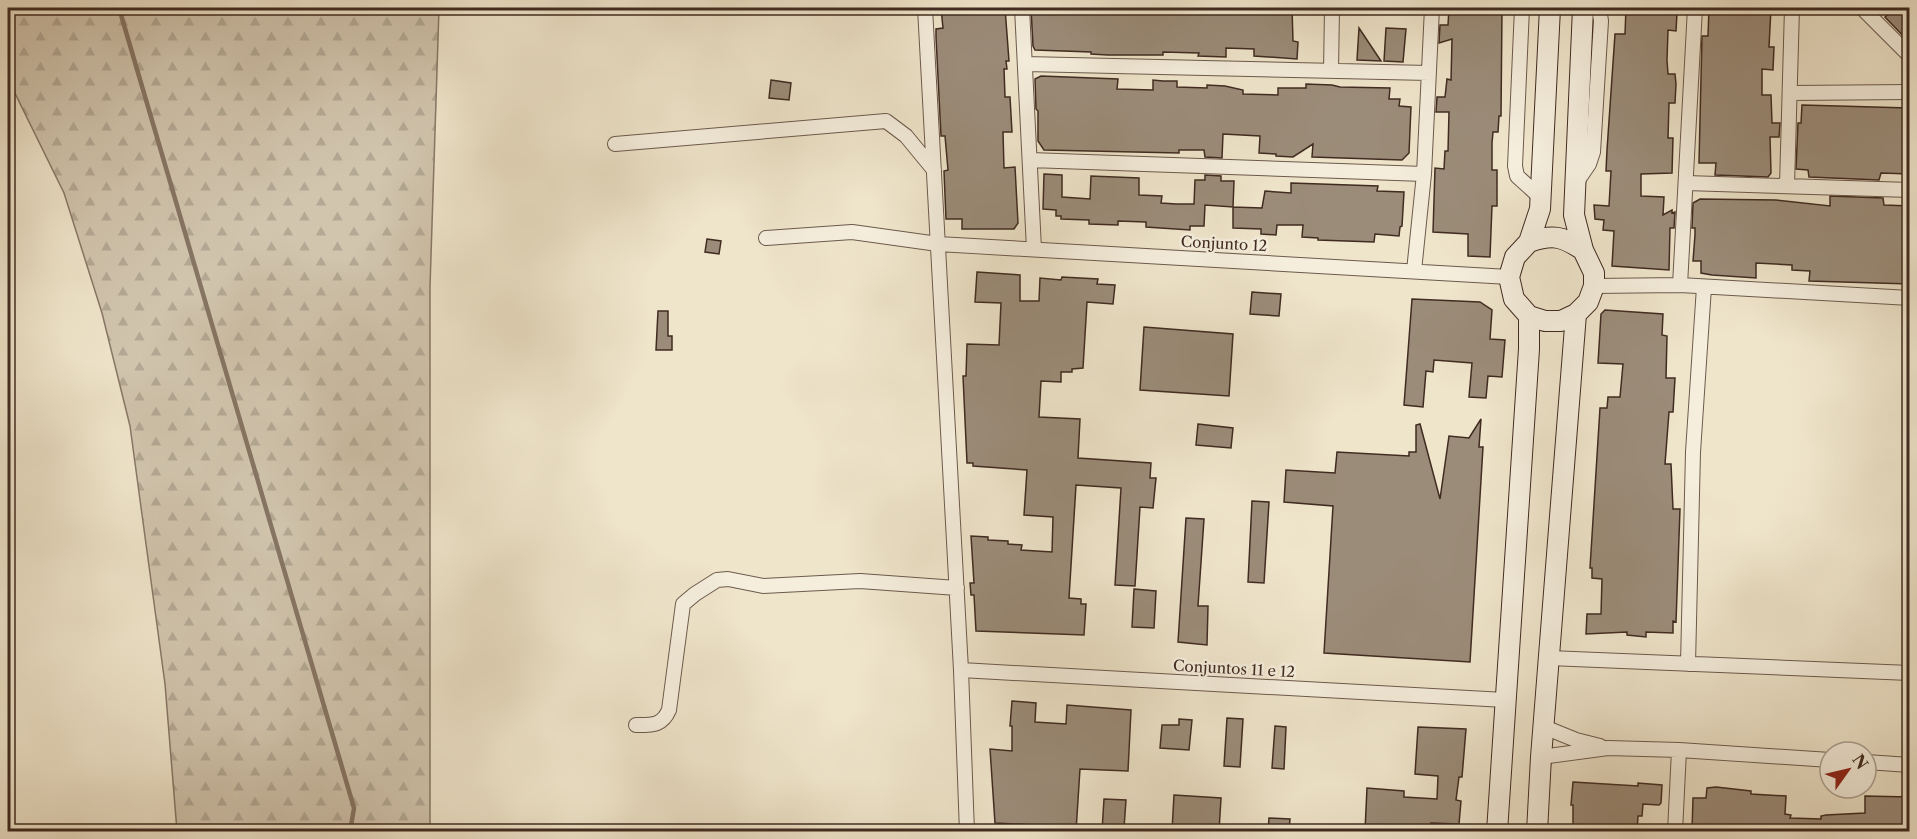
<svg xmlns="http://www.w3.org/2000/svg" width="1917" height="839" viewBox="0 0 1917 839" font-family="'Libre Caslon Text',serif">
<defs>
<pattern id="forest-firs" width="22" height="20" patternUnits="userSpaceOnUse" patternTransform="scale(1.5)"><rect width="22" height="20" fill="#d1c5ae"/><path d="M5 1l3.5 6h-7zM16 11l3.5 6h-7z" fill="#b4a995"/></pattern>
</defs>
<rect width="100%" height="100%" fill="#efe5cb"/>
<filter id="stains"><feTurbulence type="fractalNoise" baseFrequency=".00333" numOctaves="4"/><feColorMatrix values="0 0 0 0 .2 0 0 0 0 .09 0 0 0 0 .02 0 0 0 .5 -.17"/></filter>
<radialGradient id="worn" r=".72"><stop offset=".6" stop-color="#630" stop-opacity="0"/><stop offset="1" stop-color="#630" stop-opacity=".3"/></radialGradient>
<path fill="url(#forest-firs)" stroke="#887868" stroke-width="1.5" d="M8 8H439L430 287V831H177L165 684 130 426 102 313 64 193 8 79Z"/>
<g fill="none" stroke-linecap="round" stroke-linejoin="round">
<path stroke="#867564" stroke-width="4.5" d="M119 8 354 808 350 832"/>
</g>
<path fill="#9b8c79" stroke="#402b21" stroke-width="1.5" d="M941 8H1005L1009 61H1006L1007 69H1004L1005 97H1010L1012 132H1003L1004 168 1015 167 1018 223 1014 229H962V219H946L944 171 948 170 945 136H941L936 37V29L943 28Z
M1031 8H1292L1293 41 1298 42 1297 59 1254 56V49L1226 48V57L1198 56 1199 53 1163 52V55H1108L1091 54V52L1035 50 1033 46Z
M1449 8 1502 9 1501 116H1499L1498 132H1493L1492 143V170H1497V206H1492L1490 257 1468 256V234L1433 232 1435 168 1444 169 1445 151H1448L1449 112H1436L1437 97H1445L1447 79 1451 80 1452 39 1439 43 1440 25H1448Z
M1626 8H1666V12L1677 13 1676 31 1668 30 1667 60 1668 74H1675L1676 84 1675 103H1669L1668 138H1673L1672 173 1641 174V196L1664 197 1663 215 1672 210V213L1675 212 1674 228H1670L1669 270 1612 266 1614 231 1603 230 1604 220 1595 219 1594 205 1609 206 1611 171H1606L1607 150 1615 34H1625Z
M1709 8H1771L1769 47H1774L1773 70 1762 69V95H1771L1772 123H1780L1779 137H1770L1771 173 1768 177 1715 175 1716 163H1699L1702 36H1708Z
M1896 8H1910V43L1885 17Z
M1359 28 1381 61 1357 60Z
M1386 28 1406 29 1403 62 1384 61Z
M1041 76 1118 79 1117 89 1153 90V80L1163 81H1177V87L1207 88V85L1225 86 1243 90V94L1278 95V88H1306V84L1332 85 1340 87 1390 88 1389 99H1400L1399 106 1411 107 1409 153 1402 160 1312 157 1313 144 1293 157 1276 156V154L1259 153 1260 136 1223 134 1222 158 1205 157 1204 150H1179V153L1044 150 1038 141V111L1036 109 1035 79Z
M771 80 791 83 789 100 769 98Z
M1802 105 1909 108 1910 174 1881 173 1879 180 1809 177 1808 170 1796 169 1798 123H1801Z
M1044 174 1062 175V197L1090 199 1091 176 1139 178V195L1162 196 1161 203 1176 204H1194L1195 180H1205V175L1221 176V181H1234L1233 207 1205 205 1204 226H1190V230L1146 227V222L1118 221V225L1089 224V220L1061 219V216H1056V210L1043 209Z
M1291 183 1378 186 1377 191 1404 192 1402 226 1400 227 1399 236 1375 234 1374 242 1318 240V238L1302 237 1303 225H1277L1276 235 1261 234V229L1233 228V207L1262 208 1265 191 1291 193Z
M1830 196 1883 198 1884 205 1910 206V284L1809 281 1810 271 1792 270V265L1756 263V278L1712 275 1701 273V261H1693L1695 235V228H1692L1693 203 1700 199 1776 200 1830 206Z
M707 239 721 241 719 254 705 252Z
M977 272 1020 275V301H1039L1040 278 1061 280 1062 277 1098 279 1097 284 1115 285 1113 304 1087 302 1083 368 1072 369V372H1061V382L1041 381 1039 417 1080 419 1078 458 1151 463 1150 478H1156L1153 508 1140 507 1135 586 1115 585 1121 488 1076 485 1069 598 1081 599V604H1086L1084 635 976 631 974 595H971L970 583H974L971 536 988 537V540L1008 541V544L1022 545 1021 550 1052 552 1053 517 1024 515 1027 470 973 466V463H967L963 376H966L967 344 999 345 1001 303 975 302Z
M1252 292 1281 294 1279 316 1250 314Z
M1412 299 1480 302 1492 310 1490 339 1505 340 1502 377 1488 376 1486 398 1469 397 1472 363 1434 360 1433 372 1426 371 1423 407 1404 405Z
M1605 310 1663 314 1662 335 1667 336 1666 378H1675L1673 412H1669L1665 464H1671L1673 509H1680L1676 622 1673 621V633L1646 632V637L1627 635V632L1586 634 1587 614H1601L1602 579 1592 578V568H1590L1600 408H1607L1608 397H1620L1623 364 1598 363 1601 314Z
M658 311H668V336H672V350H656Z
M1144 327 1233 334 1229 396 1140 390Z
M1481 419 1479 447H1483L1470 662 1324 653 1333 506 1284 502 1286 470 1335 473 1337 452 1409 456V452H1416V425L1420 424 1440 499 1449 436 1469 438Z
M1198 424 1233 428 1231 448 1196 445Z
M1252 501 1269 502 1264 583 1248 582Z
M1186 518 1204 519 1198 606H1208L1207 645 1178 642Z
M1134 589 1156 591 1154 628 1132 627Z
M1012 701 1036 703 1035 722 1066 724 1067 705 1131 710 1128 771 1080 769 1076 831H1032L1033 825 995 823 990 749 1012 751V726H1010Z
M1227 718 1243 719 1240 767 1224 766Z
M1179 719 1192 720 1189 750 1160 748 1162 725H1179Z
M1275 726 1286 727 1284 769 1272 768Z
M1418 727 1466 729 1462 777H1459L1456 800 1461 801 1459 824 1431 823 1430 831H1365L1367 788 1404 791V797L1437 799 1438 776 1415 774Z
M1573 782 1638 786V783L1662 785 1661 803 1659 805 1643 804 1642 816H1638L1637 831H1573V805H1571Z
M1716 787 1751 791V794L1786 796 1785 814 1791 815 1790 818 1821 819V816L1826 815 1865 813V796L1909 797 1910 831H1692L1693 798H1706L1707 788Z
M1174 795 1221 798 1219 831H1172Z
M1104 799 1126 800 1124 828H1116V831H1102Z
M1269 818 1290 819 1289 831H1268Z"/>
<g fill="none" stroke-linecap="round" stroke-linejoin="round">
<defs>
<path id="street" d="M925 8 961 670 967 832
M1022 8 1034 249
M1522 8 1515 166 1517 176 1540 197
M1862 8 1910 56
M1025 64 1429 73
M1331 71 1332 8
M1790 93 1910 92
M615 144 886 121 906 136 934 170
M1030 160 1424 174
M1576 183 1589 164 1593 152 1601 21 1599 8
M1686 183 1910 190
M1787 185 1792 8
M766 238 852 232 938 244 1509 277
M1414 271 1424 174 1432 8
M1680 285 1695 8
M1594 286 1680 285 1910 298
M1549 658 1910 673
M1688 664 1693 452 1704 287
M961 670 1505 700
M636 725C652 725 662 726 669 710L683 604 695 594 717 580 728 579 763 586 860 581 957 588
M1544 727 1576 740 1600 746
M1541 757 1608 748 1679 750 1830 760
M1866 762 1910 765
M1675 832 1679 750"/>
<path id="secondary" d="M1550 8 1540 209 1529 242 1515 257 1509 277 1514 299 1529 316 1545 321H1561L1576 314 1588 302 1594 286V273L1583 250 1574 215 1583 8
M1529 242C1553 234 1562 236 1583 250
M1497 832 1529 349V316
M1537 832 1541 757 1576 314"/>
</defs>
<use href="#street" stroke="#6c5a4c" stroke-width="16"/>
<use href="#secondary" stroke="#402b21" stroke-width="22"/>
<use href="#street" stroke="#f5eedd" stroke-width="14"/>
<use href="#secondary" stroke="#f5eedd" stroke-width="20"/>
</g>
<g text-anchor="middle" stroke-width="5" stroke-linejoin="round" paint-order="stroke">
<g font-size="15" fill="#402b21" stroke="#f5eedd">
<text transform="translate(1224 244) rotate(3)" y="5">Conjunto 12</text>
<text transform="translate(1234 669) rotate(3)" y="5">Conjuntos 11 e 12</text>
</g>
</g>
<rect width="1917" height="839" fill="none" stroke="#efe5cb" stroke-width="30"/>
<rect x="9" y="9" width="1899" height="821" fill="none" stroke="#402b21" stroke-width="3"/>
<rect x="15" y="15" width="1887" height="809" fill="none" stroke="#402b21" stroke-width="1.5"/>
<g transform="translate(1848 770) rotate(56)"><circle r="28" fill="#f5eedd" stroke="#ada092" stroke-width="1.5"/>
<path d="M0-4.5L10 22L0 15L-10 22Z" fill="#8f2418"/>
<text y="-9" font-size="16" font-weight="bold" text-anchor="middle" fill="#402b21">N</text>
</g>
<rect width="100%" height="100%" filter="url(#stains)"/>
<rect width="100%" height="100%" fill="url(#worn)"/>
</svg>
